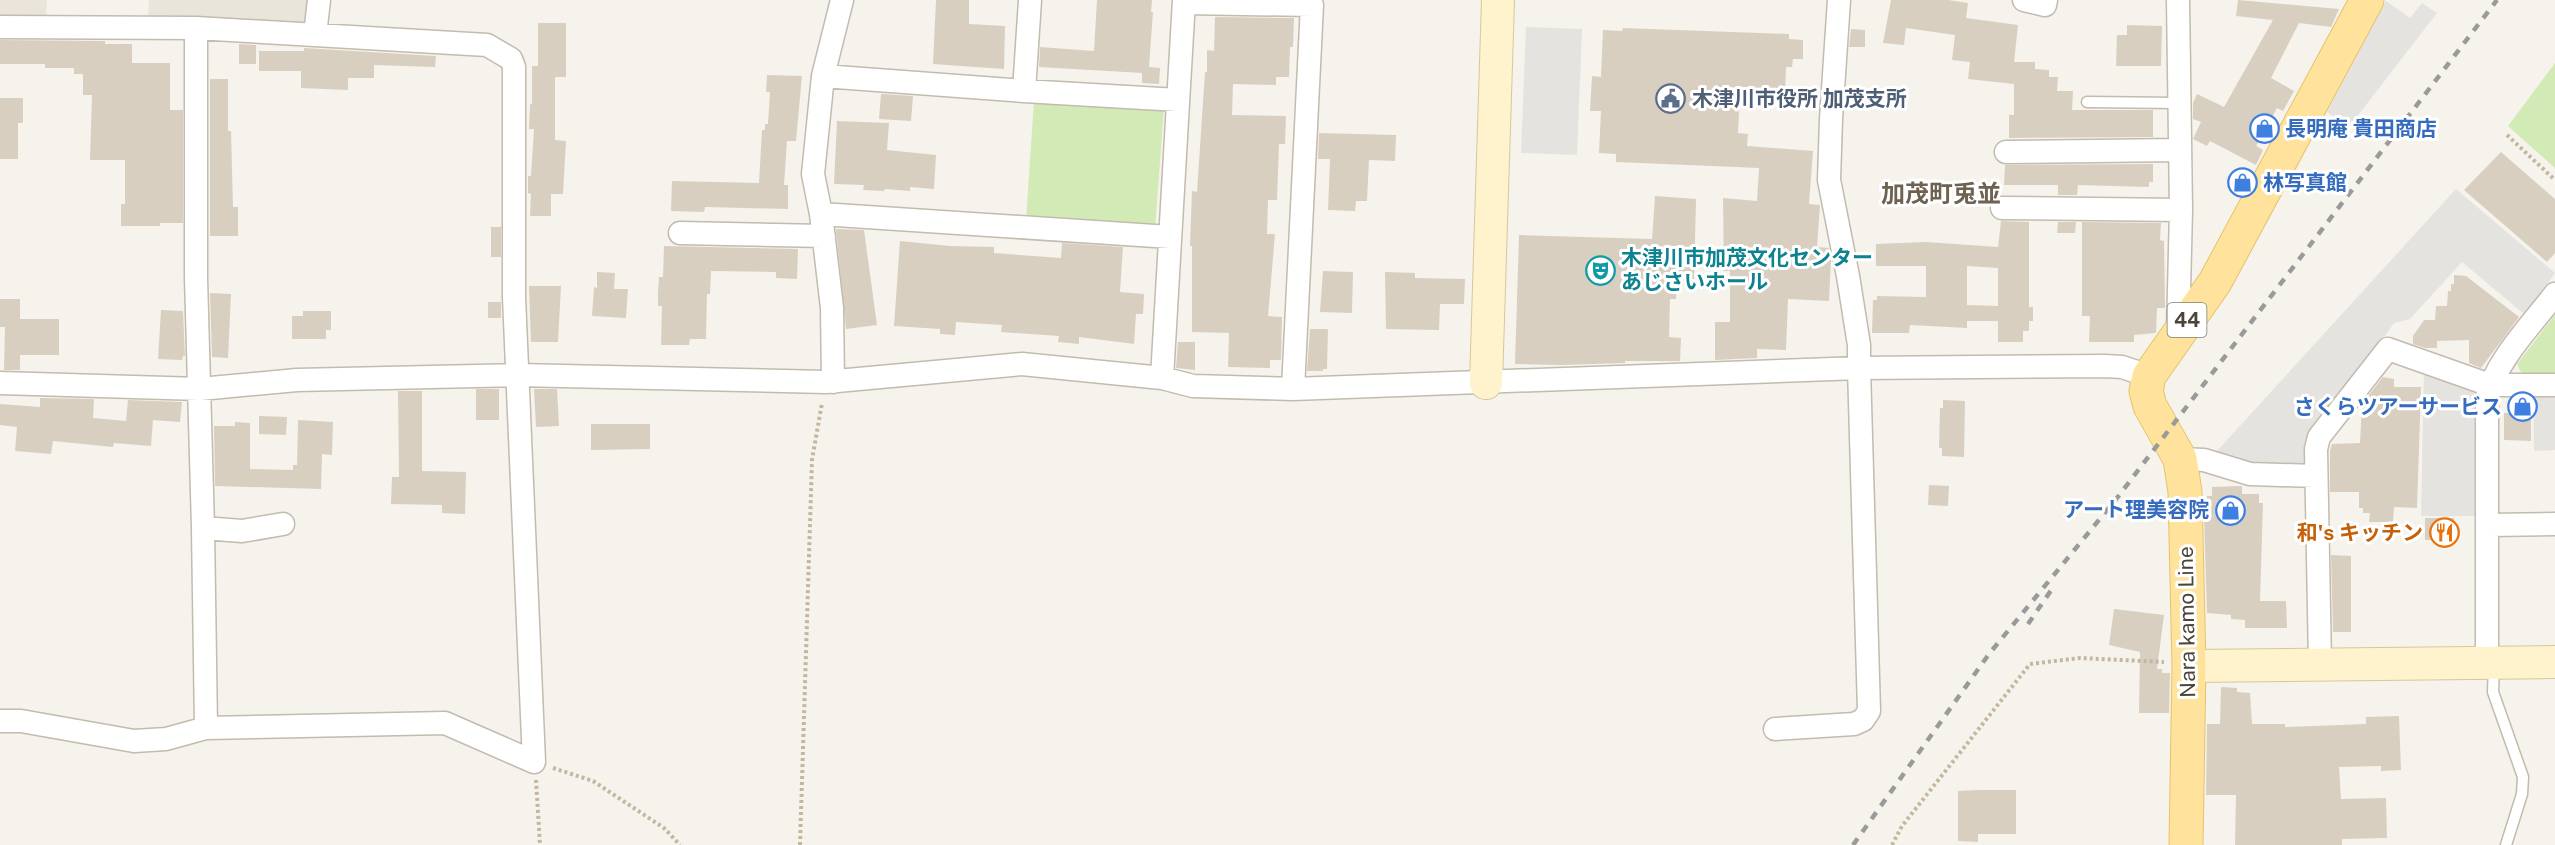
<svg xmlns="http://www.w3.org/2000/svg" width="2555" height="845" viewBox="0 0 2555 845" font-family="'Public Sans','Noto Sans JP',sans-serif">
<rect width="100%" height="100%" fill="#f6f3ec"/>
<path fill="#eae5da" d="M0 0H47L46 19 0 20Z
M149 0H318L310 26 148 20Z"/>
<path fill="#d2eab5" d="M2555 63V168L2508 126Z
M1034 100 1164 108 1155 230 1026 221Z
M2555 315V378L2524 379 2517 364Z"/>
<path fill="#e5e3e0" d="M2386 1 2410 18 2422 3 2437 13 2349 127 2327 112Z
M1526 27 1582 29 1577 155 1521 153Z
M2456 189 2555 273 2525 315 2462 262 2410 319 2394 323 2308 444 2307 459 2302 466 2265 468 2223 457 2217 451Z
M2424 371 2474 390 2476 516H2421Z
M2533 392 2555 393V450L2534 451Z"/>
<path fill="#d8cfc1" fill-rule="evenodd" d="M936 0H969V24L1005 26 1004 69 933 64Z
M1097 0H1152L1151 12H1153L1149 67 1160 68 1159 84 1142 83V73L1039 67 1040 47 1094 51Z
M1891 0H1948L1968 3 1966 18 2018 25 2014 62H2035V69L2049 70V77H2058L2057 91H2073L2072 110H2153V137L2009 138V115H2014V84L1968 79 1970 62 1952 60 1955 35 1906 28 1904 45 1883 43Z
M2238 0 2339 9 2331 27 2299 23 2271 78 2294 91 2283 111 2277 108 2256 146 2263 150 2256 165 2210 141 2207 146 2193 139 2201 122 2193 119V103L2197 94 2224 107 2273 20 2236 16Z
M1215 17 1294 18 1293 47H1290L1289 77H1276V85L1233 84 1232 115 1286 116 1285 144H1279L1277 200H1268L1267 234H1275L1268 316 1282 317 1281 360H1270V368L1228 367 1229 333 1192 332V246H1190L1192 191 1197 192 1205 72H1207V50L1214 51Z
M538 23H566V77H555V140L566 141 563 194H551V216H530L531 194 528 193V176H531L534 129H529L530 104H532V66H538Z
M2127 25 2162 26 2161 66H2116L2117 35H2127Z
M1623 28 1789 34V39L1803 40V59H1793L1792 67H1786L1785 94 1740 92 1738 133 1748 134 1747 146 1813 151 1809 204 1820 205 1817 247 1829 248 1831 259 1829 301 1788 299 1786 350 1757 349V358L1715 360V322H1730V271H1724L1723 198 1757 201 1759 168 1616 162V154L1599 153 1601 111H1590L1592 76 1601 77 1603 30 1622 31Z
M1851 29 1865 30V47H1849Z
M0 40 105 41V44H132V63H170V110H183V223H160V226H121V204H125V160H90L92 95H83V74H74V68H45V64H0Z
M239 44 256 45V64H239Z
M304 48 436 56 435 67 374 65V78H348V90L301 88V71H259V51H304Z
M767 75 802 76 796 141H787L784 185H788V209L705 207 704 212 671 211 672 181 759 183 762 130H765V124H768L770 92H766Z
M210 79H228V131H231L233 207H238V236H210Z
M881 94 913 96 911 121 879 119Z
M0 98H23V123H18V159H0Z
M837 121 889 123 887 150 936 155 934 189 910 187V191L885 189 884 191 863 190 864 185 834 184Z
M1319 133 1396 135 1395 161 1369 160 1367 201H1356L1355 211 1328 210 1330 159H1318Z
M2501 152 2555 199V253L2547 262 2464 190Z
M2153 164V182H2149V187L2078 185 2077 195H2058V185H2004L2005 165Z
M1655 196 1696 199 1694 282H1677L1676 299H1670L1669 337 1681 338 1680 361H1625V363L1563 365 1515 364 1519 235 1652 239Z
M2001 221 2029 222V307H2033V321H2029V331H2023V342H1998V321H1967V328L1910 325 1909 333H1872L1873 300H1877V296L1926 297V266H1876V244L1926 242 1998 247ZM1967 266 1998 268V306L1967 305Z
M2058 222H2076L2075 233H2057Z
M2082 222 2161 223 2160 240 2164 241 2165 308H2157L2156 333 2134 335V342H2089L2090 316H2082Z
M491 227H501V257H491Z
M836 229 864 230 877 325 846 329Z
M900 241 950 246 994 247V253L1061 258 1062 243 1123 247 1120 292 1144 294 1143 314H1136L1134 344 1079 337V344L1058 342 1059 336 1001 332 1002 325 956 322 955 335 940 334V329L894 326Z
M664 246 798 249 797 279 776 278V272L711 271 710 294H707L706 339H690L689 345H661L662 306H658V293L659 277H663Z
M1323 271 1353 272 1352 313 1320 312Z
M597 272 615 273 614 289H628L626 318 592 316 594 287 597 288Z
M1385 272 1415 273V278L1465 279 1464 304H1440L1439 330 1386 329Z
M2454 275 2466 276 2519 317 2481 368 2469 363V340L2437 341V348H2425L2413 344V336L2424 320H2435L2436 306H2447L2448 291H2451V284H2454Z
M529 286H561L558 342H531Z
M210 293 231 294 228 358 212 357Z
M0 299H20V319H59V355H20V370H4L5 327H0Z
M488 302H501V318H488Z
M161 310 183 311 185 356H183L182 360 158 359Z
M303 311H331V330H326V339H292V316H303Z
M1310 329H1328L1327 369H1323V371H1307Z
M1178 342H1195V370L1176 368Z
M2383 377 2394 379V387H2421L2417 508 2394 507 2393 522H2369L2370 513H2363V508H2359V492H2330V451L2332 444 2360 443 2362 404Z
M476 389H499V420H476Z
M534 389H557L559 426 536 427Z
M398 391H422V471L466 472 465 514 442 513V505L391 504 392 477H399Z
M40 398 94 399 93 418 126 421 128 400 182 402 180 422 153 420 151 446 114 443 113 447 53 441 51 454 15 451 17 427 0 425V404L40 407Z
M1943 400 1965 401 1964 457 1942 456V448H1939L1940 408H1943Z
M2504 413H2531V441L2504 440Z
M259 416 287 417 286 435 259 434Z
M298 420 333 422 332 455 322 454 321 489 215 486 214 426H235V422L250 423V469L293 470V465H297Z
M591 424H650V449L591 450Z
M1929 485 1949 486 1948 506 1928 505Z
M2242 486V494H2259V503H2263L2260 601H2286L2287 628H2245V620L2231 619V615L2207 613 2204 517H2207V496H2212V487Z
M2425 518H2454V540H2425Z
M2331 555 2351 556V632H2333Z
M2114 609 2164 615 2157 669H2162V673H2170L2169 713H2139L2140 652 2109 645Z
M2221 687 2237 688V692L2250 693 2252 724H2285V727L2366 724V717L2399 716 2401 770 2381 771V766L2339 767 2341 799 2386 798 2387 838 2342 839V845H2235L2236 795H2206L2207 724H2220Z
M1978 790H2016V834H1978V842L1958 841V791Z"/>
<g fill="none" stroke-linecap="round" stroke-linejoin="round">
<defs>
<path id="lane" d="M2087 102 2178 103
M2494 665 2493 692 2523 777 2522 794 2506 845"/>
<path id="street" d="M1839 0 1831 119 1829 180 1848 276 1859 345V368L2105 366 2122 367 2149 376
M2024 0 2045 5 2046 0
M2178 0 2181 210 2178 331
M1184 3 1312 5 1293 389
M0 27 196 28 487 45 511 59 514 67V297L534 762 445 723 206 728 166 739 134 741 21 721H0
M196 28V278L203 528 242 531 283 524
M315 35 319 0
M823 76 1024 91 1178 100
M1024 91 1030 0
M2006 152 2179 150
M2002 208 2181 210
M821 214 1170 237
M680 233 824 236
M1162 378 1184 0
M833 382 832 308 821 214 813 174 823 76 842 0
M0 383 200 389 297 380 518 375 826 382 1022 364 1162 378 1193 386 1293 389 1859 368 1869 711 1863 720 1854 724 1775 729
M2180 459 2204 460 2250 474 2316 476
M2489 525 2555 524
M203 528 206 728
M2487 662V397C2495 362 2533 323 2555 294
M2320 664 2316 449 2319 437 2388 349 2490 385H2555"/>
<path id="secondary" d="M1486 383 1498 0
M2189 666 2555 662"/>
<path id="primary" d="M2186 845 2189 666 2185 492 2180 459 2150 406 2146 391 2149 376 2215 282 2367 0"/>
</defs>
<use href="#lane" stroke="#c2bbae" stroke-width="13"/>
<use href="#street" stroke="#c2bbae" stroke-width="25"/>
<use href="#secondary" stroke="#d6c79b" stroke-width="34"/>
<use href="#primary" stroke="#e6c16a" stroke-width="35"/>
<path stroke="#c4b79f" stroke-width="4" stroke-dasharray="3 3" stroke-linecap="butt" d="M2507 135 2555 180
M553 768 593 781 664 828 680 845
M536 780 540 845
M800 845 812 460 822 403
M1892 845 1902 826 2030 664 2080 658 2164 662"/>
<use href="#lane" stroke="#fff" stroke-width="10"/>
<use href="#street" stroke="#fff" stroke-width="22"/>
<use href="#secondary" stroke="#fff3cd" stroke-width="32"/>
<use href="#primary" stroke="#ffe39c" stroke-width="33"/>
<path stroke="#9a9a9a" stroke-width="4.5" stroke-dasharray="8 8" stroke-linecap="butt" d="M2028 624 2052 589
M1853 845 1989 654 2117 498 2497 0"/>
</g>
<defs>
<symbol id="civic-ring" viewBox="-11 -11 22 22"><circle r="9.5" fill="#fff" stroke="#5c6f8a" stroke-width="1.5"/><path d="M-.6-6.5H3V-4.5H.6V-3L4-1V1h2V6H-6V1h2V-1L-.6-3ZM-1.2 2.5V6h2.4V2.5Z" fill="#5c6f8a"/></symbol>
<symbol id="shop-ring" viewBox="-11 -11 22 22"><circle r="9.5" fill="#fff" stroke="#3f7fe0" stroke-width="1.5"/><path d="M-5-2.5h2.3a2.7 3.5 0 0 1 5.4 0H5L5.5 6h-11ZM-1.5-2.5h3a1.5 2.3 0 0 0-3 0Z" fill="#3f7fe0"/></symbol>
<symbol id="theatre-ring" viewBox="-11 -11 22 22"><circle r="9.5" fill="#fff" stroke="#0f9aa8" stroke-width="1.5"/><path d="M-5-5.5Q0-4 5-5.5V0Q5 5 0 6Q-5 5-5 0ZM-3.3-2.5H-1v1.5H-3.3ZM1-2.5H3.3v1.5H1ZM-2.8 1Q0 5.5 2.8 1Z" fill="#0f9aa8"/></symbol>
<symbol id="restaurant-ring" viewBox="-11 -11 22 22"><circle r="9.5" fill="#fff" stroke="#e8710a" stroke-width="1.5"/><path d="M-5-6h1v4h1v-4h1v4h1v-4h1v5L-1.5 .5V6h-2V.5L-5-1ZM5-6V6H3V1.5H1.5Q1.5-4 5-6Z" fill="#e8710a"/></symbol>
</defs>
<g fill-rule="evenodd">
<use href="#civic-ring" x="1654" y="82" width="33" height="33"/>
<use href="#shop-ring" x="2248" y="112" width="33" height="33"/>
<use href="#shop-ring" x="2226" y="166" width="33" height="33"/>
<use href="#theatre-ring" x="1584" y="254" width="33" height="33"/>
<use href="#shop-ring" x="2506" y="390" width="33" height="33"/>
<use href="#shop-ring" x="2214" y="494" width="33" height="33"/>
<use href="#restaurant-ring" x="2428" y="516" width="33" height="33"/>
</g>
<g text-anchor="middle" stroke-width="6" stroke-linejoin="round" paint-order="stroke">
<rect fill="#fff" stroke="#817c74" stroke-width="1.5" x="2167.5" y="303" width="39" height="34" rx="4.5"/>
<g font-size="20" font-weight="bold" fill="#4b4439">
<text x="2187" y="327">44</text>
</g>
<g font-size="21" font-weight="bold" fill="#4e5e75" stroke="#fff" text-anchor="start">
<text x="1692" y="106">木津川市役所 加茂支所</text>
</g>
<g font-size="21" font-weight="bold" fill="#366cbe" stroke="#fff" text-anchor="start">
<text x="2285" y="136">長明庵 貴田商店</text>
<text x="2263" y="190">林写真館</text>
<text x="2502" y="414" text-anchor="end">さくらツアーサービス</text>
<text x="2209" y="517" text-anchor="end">アート理美容院</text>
</g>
<g font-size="21" font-weight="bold" fill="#0d838f" stroke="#fff" text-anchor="start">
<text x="1621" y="265">木津川市加茂文化センター<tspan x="1621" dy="24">あじさいホール</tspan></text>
</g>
<g font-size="21" font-weight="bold" fill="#c56008" stroke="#fff" text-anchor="end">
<text x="2423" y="540">和's キッチン</text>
</g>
<g font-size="21" fill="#4b4439" stroke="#fff">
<text transform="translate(2187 622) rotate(-91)" y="7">Nara kamo Line</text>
</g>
<g font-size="24" font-weight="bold" fill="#6e6250" stroke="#fff">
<text x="1941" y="202">加茂町兎並</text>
</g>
</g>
</svg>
